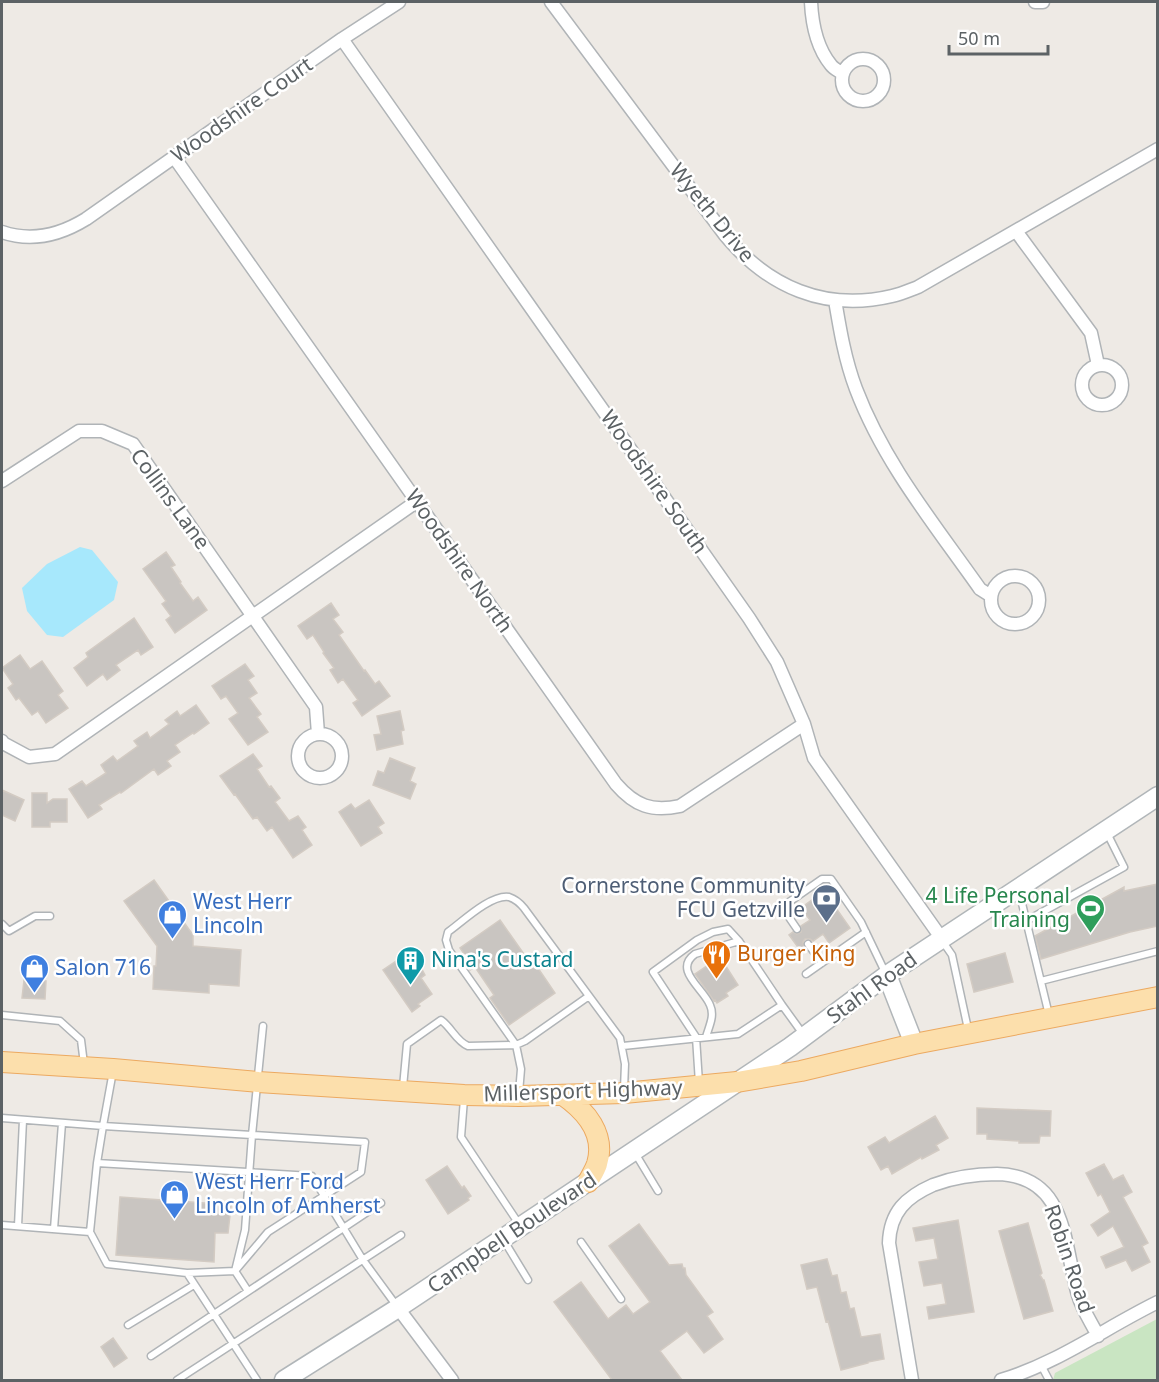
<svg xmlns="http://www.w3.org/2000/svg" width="1159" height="1382" viewBox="0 0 1159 1382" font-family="'Noto Sans',sans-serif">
<rect width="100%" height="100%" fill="#eeeae5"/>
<path fill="#c9e5c2" d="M1157 1319V1380H1053L1055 1373Z"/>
<path fill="#a7e8fc" d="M80 547 92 550 118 582 114 600 63 637 47 635 27 611 22 588 47 564Z"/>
<path fill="#c9c5c1" stroke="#d3cbc3" stroke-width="1.5" d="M166 552 175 565 171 567 181 582 180 583 193 601 198 597 207 610 175 633 166 620 171 616 162 604 166 601 143 569Z
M331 603 339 615 333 619 343 632 339 635 364 671 365 670 375 684 379 681 390 696 362 716 353 703 358 700 343 679 338 683 330 670 334 668 323 653 324 652 313 635 307 639 298 626Z
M134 618 153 647 141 655 138 650 116 665 120 670 107 680 103 674 87 686 74 668 88 657 86 653Z
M20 655 30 669 42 661 63 691 58 695 68 708 46 723 38 711 32 715 19 698 16 700 8 688 13 684 2 668Z
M245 664 254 676 248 680 257 693 249 698 261 714 257 717 268 732 248 745 229 719 238 713 226 696 221 699 212 686Z
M196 705 209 723 194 734 193 733 175 745 180 752 167 761 171 766 158 775 154 769 121 793 120 792 99 805 102 809 88 818 69 789 82 781 86 786 106 773 101 765 113 756 117 761 138 746 134 741 147 732 150 738 169 724 165 720 177 711 180 716Z
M400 711 404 730 401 731 403 744 377 750 374 735 381 734 377 716Z
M253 754 262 766 257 769 269 787 271 786 280 798 275 802 289 821 298 816 306 827 302 830 312 845 293 858 272 827 267 831 257 817 253 819 235 794 234 795 220 776Z
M390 758 415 768 410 781 416 784 410 799 373 785 378 771 384 773Z
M2 790 24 800 15 821 2 815Z
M32 793H47V803L53 799H67V822H50V827H32Z
M369 800 384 823 378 827 382 833 361 846 339 812 351 804 355 809Z
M154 880 193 935V946L241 950 239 986 209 984V993L153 989 154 966H156L157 946 124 901Z
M1158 884V926L1130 932 1041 959 1035 936 1124 887V891Z
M824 891 850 928 829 943 823 934 813 941 810 939H805L803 942 804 947 800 950 789 935 793 932 797 934 801 932V926L810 920 801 908Z
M500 920 533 967 536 965 555 993 509 1025 490 998 494 995 475 967 470 970 461 958 465 955 460 948Z
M1005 953 1013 982 974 992 967 964Z
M405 955 413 968 419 964 425 975 421 978 432 994 418 1004 420 1006 412 1012 383 970Z
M720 957 738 985 726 993 728 996 717 1003 715 1000 714 1001 695 974Z
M24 980 46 981 45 999 22 998Z
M977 1108 1051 1111 1050 1136H1040L1039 1143H1019V1141L987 1139V1134H977Z
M935 1116 948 1138 936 1145 939 1150 922 1159 921 1157 892 1174 888 1166 881 1170 868 1147 885 1137 889 1143Z
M1104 1164 1113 1180 1123 1175 1132 1192 1123 1197 1148 1243 1142 1246 1150 1262 1132 1271 1126 1260 1106 1268 1101 1257 1124 1247 1113 1226 1098 1236 1091 1225 1110 1212 1101 1194 1098 1196 1086 1173Z
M447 1166 462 1188 464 1186 471 1196 468 1198 469 1200 448 1214 426 1180Z
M120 1197 218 1204 217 1207 231 1206 228 1233H215L214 1262 116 1255Z
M958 1220 974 1312 929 1319 927 1307 946 1304 942 1283 924 1286 919 1262 938 1259 934 1238 916 1241 913 1228Z
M1028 1223 1042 1273 1040 1275 1043 1280H1044L1053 1311 1024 1319 999 1231Z
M639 1224 669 1265 682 1264 683 1268H685L686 1275 713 1312 707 1316 723 1339 704 1353 687 1331 660 1351 682 1380H612L554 1302 581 1282 608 1319 626 1305 633 1314 650 1302 609 1246Z
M827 1259 832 1276 837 1275 841 1293 846 1292 850 1309 854 1308 861 1337 880 1334 884 1359 868 1362V1363L841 1370 828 1321 826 1322 817 1287 807 1289 801 1265Z
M113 1338 127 1358 114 1367 101 1347Z"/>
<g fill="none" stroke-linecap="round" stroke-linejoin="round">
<defs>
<path id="lane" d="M1019 891 1049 1015
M1026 921 1124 867 1107 833
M2 924 9 931 35 916H50
M797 929 782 907 822 879H831L861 922 885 972
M943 942 952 955 968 1029
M808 944 822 963
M806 974 866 932
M1041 981 1158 951
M2 1015 60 1021 81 1040 84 1064
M706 1037C709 1026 715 1016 710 1005 703 988 673 970 695 954L739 941
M623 1046 738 1034 782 1005
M699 1083 696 1037 653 972 697 940 713 932 728 929 739 941 782 1005 803 1034
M403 1087 407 1044 441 1020C452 1028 456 1041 468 1046L516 1045 525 1041 589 996
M519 1093 521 1069 516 1045 449 950 446 940 448 932C462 922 491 894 509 897 515 899 520 903 524 908L620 1038 625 1064 624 1089
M464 1099 461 1137 519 1224
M2 1118 103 1126 113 1071
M635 1153 658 1191
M97 1163 103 1126 252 1135 263 1026
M2 1225 90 1232 107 1264 187 1273 257 1380
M18 1226 23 1120
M54 1229 62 1123
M90 1232 97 1163 312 1176 363 1260 396 1305
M503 1239 528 1280
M581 1242 621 1299
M187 1273 235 1271 268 1232 361 1172 365 1142 252 1135 245 1230 235 1271 248 1291
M128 1325 194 1285
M151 1356 381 1203
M1041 1365 1049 1380
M177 1380 401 1235"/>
<path id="street" d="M551 2 725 235C768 287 825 312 892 296 901 294 910 290 918 287L1158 149
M811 2C812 23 817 48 831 65 834 69 839 71 843 74
M1035 2H1043
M342 39 749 618 777 662 804 724 814 758 942 939
M842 80a21 21 0 1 1 42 0a21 21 0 1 1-42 0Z
M174 157 616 784C635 806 652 812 680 806L804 724
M1016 231 1091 333 1098 365
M2 232C31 242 60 235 86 219L342 39 399 2
M835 300C840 330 845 360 856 389 884 463 935 525 980 589L991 596
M1082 385a20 20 0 1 1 40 0a20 20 0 1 1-40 0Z
M2 481 79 431H102L133 444 316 707 318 734
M991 600a24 24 0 1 1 48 0a24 24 0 1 1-48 0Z
M298 756a22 22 0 1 1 44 0a22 22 0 1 1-44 0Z
M2 741 3 743 29 757 55 754 416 502
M398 1308 452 1380
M912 1380 889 1243C890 1212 906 1197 933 1185 954 1177 975 1174 997 1174 1068 1176 1063 1243 1078 1295 1082 1309 1091 1322 1098 1336
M1001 1380C1058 1363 1105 1328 1158 1302"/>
<path id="secondary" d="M887 975 914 1044
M284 1380 398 1308 634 1151 790 1047 887 975 1158 796"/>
<path id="primary" d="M2 1062 113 1069 258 1082 464 1095 519 1096 624 1093 737 1082 801 1071 914 1044 1158 997
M563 1095C586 1111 606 1134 597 1164 595 1170 591 1176 588 1182"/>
</defs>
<use href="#lane" stroke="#b0b4b7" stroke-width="9"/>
<use href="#street" stroke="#b0b4b7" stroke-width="15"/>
<use href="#secondary" stroke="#b1b6b9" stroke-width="21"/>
<use href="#primary" stroke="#eca960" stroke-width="22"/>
<use href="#lane" stroke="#fff" stroke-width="6"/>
<use href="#street" stroke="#fff" stroke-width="12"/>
<use href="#secondary" stroke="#fff" stroke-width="18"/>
<use href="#primary" stroke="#fcdfac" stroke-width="20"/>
</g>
<defs>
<symbol id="bank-pin" viewBox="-11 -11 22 30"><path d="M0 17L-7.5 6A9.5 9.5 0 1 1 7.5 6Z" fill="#5c6f8a" stroke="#fff"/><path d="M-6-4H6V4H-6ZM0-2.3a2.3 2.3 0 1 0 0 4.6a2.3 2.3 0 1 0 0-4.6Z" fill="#fff"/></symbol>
<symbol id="stadium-pin" viewBox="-11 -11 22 30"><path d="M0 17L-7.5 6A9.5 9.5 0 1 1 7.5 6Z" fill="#2e9e5b" stroke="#fff"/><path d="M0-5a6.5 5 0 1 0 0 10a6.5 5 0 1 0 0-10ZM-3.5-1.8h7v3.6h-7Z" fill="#fff"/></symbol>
<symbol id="shop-pin" viewBox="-11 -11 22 30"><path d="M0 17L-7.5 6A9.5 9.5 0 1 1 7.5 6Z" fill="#3f7fe0" stroke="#fff"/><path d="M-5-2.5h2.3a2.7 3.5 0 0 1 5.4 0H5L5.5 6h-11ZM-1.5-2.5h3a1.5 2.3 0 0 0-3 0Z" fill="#fff"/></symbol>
<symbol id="restaurant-pin" viewBox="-11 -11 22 30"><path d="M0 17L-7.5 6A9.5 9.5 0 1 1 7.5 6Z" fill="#e8710a" stroke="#fff"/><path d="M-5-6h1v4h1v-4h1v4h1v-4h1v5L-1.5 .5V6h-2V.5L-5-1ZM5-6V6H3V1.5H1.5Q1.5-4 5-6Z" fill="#fff"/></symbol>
<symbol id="building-pin" viewBox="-11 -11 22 30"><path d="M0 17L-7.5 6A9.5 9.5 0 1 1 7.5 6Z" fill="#0f9aa8" stroke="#fff"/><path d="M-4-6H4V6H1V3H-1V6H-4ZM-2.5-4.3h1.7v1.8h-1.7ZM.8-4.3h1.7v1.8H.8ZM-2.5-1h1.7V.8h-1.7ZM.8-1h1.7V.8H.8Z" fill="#fff"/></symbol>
</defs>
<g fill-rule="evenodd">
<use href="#bank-pin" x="810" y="882" width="33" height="45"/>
<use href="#stadium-pin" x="1074" y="892" width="33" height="45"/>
<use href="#shop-pin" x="156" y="898" width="33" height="45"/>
<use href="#restaurant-pin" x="700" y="938" width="33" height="45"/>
<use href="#building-pin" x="394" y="944" width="33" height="45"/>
<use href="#shop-pin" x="18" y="952" width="33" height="45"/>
<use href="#shop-pin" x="158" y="1178" width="33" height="45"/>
</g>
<g text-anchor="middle" stroke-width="5" stroke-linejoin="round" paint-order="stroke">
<g font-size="21" fill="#5c6265" stroke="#fff">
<text transform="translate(242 110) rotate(-35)" y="7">Woodshire Court</text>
<text transform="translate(712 213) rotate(51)" y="7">Wyeth Drive</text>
<text transform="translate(654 482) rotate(55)" y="7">Woodshire South</text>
<text transform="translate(170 499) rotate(54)" y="7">Collins Lane</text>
<text transform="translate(459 561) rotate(55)" y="7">Woodshire North</text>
<text transform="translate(872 988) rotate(-36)" y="7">Stahl Road</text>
<text transform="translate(583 1091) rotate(-2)" y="7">Millersport Highway</text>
<text transform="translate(512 1233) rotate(-34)" y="7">Campbell Boulevard</text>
<text transform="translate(1069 1259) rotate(71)" y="7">Robin Road</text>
</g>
<g font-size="21" fill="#4e5e75" stroke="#fff" text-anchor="end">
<text x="805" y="893">Cornerstone Community<tspan x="805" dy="24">FCU Getzville</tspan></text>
</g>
<g font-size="21" fill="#27864d" stroke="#fff" text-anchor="end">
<text x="1070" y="903">4 Life Personal<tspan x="1070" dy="24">Training</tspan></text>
</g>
<g font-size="21" fill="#366cbe" stroke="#fff" text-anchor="start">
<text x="193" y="909">West Herr<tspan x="193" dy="24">Lincoln</tspan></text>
<text x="55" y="975">Salon 716</text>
<text x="195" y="1189">West Herr Ford<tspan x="195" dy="24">Lincoln of Amherst</tspan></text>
</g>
<g font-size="21" fill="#c56008" stroke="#fff" text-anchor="start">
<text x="737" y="961">Burger King</text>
</g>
<g font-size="21" fill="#0d838f" stroke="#fff" text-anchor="start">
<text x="431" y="967">Nina's Custard</text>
</g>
</g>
<rect width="1159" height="1382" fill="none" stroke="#5c6265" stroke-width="6"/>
<path d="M949 45v9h99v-9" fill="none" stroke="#5c6265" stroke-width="3"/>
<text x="958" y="45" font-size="18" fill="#5c6265" stroke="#ffffff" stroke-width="4.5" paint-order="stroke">50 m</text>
</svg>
